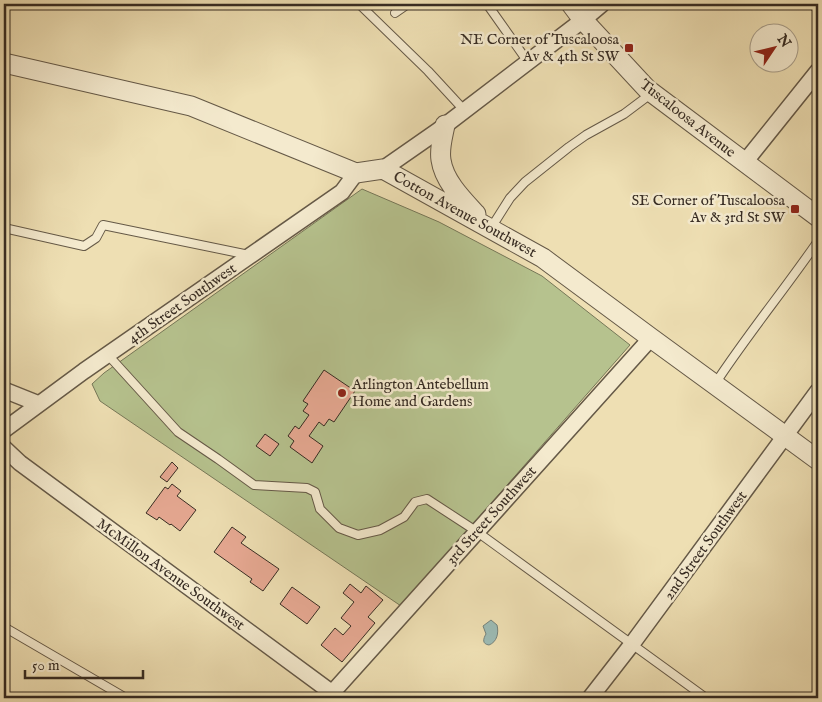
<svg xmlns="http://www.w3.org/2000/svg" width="822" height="702" viewBox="0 0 822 702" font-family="'IM FELL English',serif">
<rect width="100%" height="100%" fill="#eedfb3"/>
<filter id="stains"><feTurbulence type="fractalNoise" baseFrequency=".004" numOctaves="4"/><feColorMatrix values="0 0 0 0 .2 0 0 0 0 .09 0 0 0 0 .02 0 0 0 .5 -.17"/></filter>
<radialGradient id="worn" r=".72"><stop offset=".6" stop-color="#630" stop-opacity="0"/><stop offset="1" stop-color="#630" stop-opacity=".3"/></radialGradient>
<path fill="#b6c28e" stroke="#767758" d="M362 189 439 222 542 276 630 345 401 606 100 401 92 384 104 373Z"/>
<path fill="#9cbbb5" stroke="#74827b" d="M491 620 497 625C499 633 497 642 489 645 482 644 483 639 486 634L483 626Z"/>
<path fill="#e7a993" stroke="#372c23" d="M324 370 355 391 334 422 329 419 324 426 319 422 309 436 323 446 312 463 290 447 294 441 288 436 295 426 299 429 309 415 303 411 308 404 303 401Z
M265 434 279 444 270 456 256 446Z
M172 462 178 468 167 482 160 477Z
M172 484 181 491 177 496 196 510 180 531 171 524 170 525 159 517 157 520 146 513 165 487 168 489Z
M232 527 246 537 241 543 279 569 263 591 250 582 252 579 214 552Z
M350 584 361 593 366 586 383 600 368 617 375 623 342 662 321 645 335 628 343 635 351 626 341 618 354 602 343 593Z
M292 587 320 607 307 624 280 604Z"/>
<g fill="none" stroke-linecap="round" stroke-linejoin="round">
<defs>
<path id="service" d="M359 4 428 71 464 110
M487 4 528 62
M811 4 818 9
M395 13 408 4
M4 228 84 246 96 238 103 225 249 255
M491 228 510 198 525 182 569 147 586 135 624 114 652 93
M108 355 178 432 218 459 254 485 307 488 315 492 320 509 339 528 358 535 380 530 404 517 415 502 427 499 476 531 706 698
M715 384C747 335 785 289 818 241
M4 627 126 698"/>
<path id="minor" d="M745 162 818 71
M383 169 439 130 583 20 602 4
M4 390 39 404
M4 430 84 371 342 192 356 173
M4 448 20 463 339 698
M332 693 651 338
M590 698 632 644 818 391"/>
<path id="tertiary" d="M571 4 583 20 647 89 818 217
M4 63 191 106 356 173 383 169 543 258 651 338 818 460
M445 125C443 136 439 148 441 160 444 181 462 199 476 214"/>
</defs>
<use href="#service" stroke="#655947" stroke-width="10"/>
<use href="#minor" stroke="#655947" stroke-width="18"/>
<use href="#tertiary" stroke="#655947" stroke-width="21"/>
<use href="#service" stroke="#f4eace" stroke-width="8"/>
<use href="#minor" stroke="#f4eace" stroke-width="15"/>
<use href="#tertiary" stroke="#f4eace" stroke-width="19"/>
</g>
<g fill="#8f2418" stroke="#f4eace" stroke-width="2">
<rect x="624" y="43" width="10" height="10" rx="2.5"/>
<rect x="790" y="204" width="10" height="10" rx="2.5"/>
<circle cx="342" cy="393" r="5"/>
</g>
<g text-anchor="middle" stroke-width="5" stroke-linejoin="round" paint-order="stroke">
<g font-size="15" fill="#372c23" stroke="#f4eace" text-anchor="end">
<text x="619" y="44">NE Corner of Tuscaloosa<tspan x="619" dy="17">Av &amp; 4th St SW</tspan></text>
<text x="785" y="205">SE Corner of Tuscaloosa<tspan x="785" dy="17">Av &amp; 3rd St SW</tspan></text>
<text x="352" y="389" text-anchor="start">Arlington Antebellum<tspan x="352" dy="17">Home and Gardens</tspan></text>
</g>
<g font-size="15" fill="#372c23" stroke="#f4eace">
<text transform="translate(688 118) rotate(38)" y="5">Tuscaloosa Avenue</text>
<text transform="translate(465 214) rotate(29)" y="5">Cotton Avenue Southwest</text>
<text transform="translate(182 303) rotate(-35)" y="5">4th Street Southwest</text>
<text transform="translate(491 515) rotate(-48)" y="5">3rd Street Southwest</text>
<text transform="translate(705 545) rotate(-54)" y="5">2nd Street Southwest</text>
<text transform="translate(171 574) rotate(36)" y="5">McMillon Avenue Southwest</text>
</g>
</g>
<rect width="822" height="702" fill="none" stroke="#eedfb3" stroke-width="20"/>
<rect x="5" y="5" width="812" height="692" fill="none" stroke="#372c23" stroke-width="2.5"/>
<rect x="10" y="10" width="802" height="682" fill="none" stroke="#372c23"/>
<g transform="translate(774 48) rotate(55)"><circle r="24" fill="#f4eace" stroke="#a89e8a"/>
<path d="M0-4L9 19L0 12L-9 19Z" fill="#8f2418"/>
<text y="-8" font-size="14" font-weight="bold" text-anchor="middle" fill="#372c23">N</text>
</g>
<path d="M25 670v8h118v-8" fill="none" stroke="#372c23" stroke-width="2.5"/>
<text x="32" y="670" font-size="15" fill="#372c23" stroke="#f4eace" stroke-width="4" paint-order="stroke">50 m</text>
<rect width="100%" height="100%" filter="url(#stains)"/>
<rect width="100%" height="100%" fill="url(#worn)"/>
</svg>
